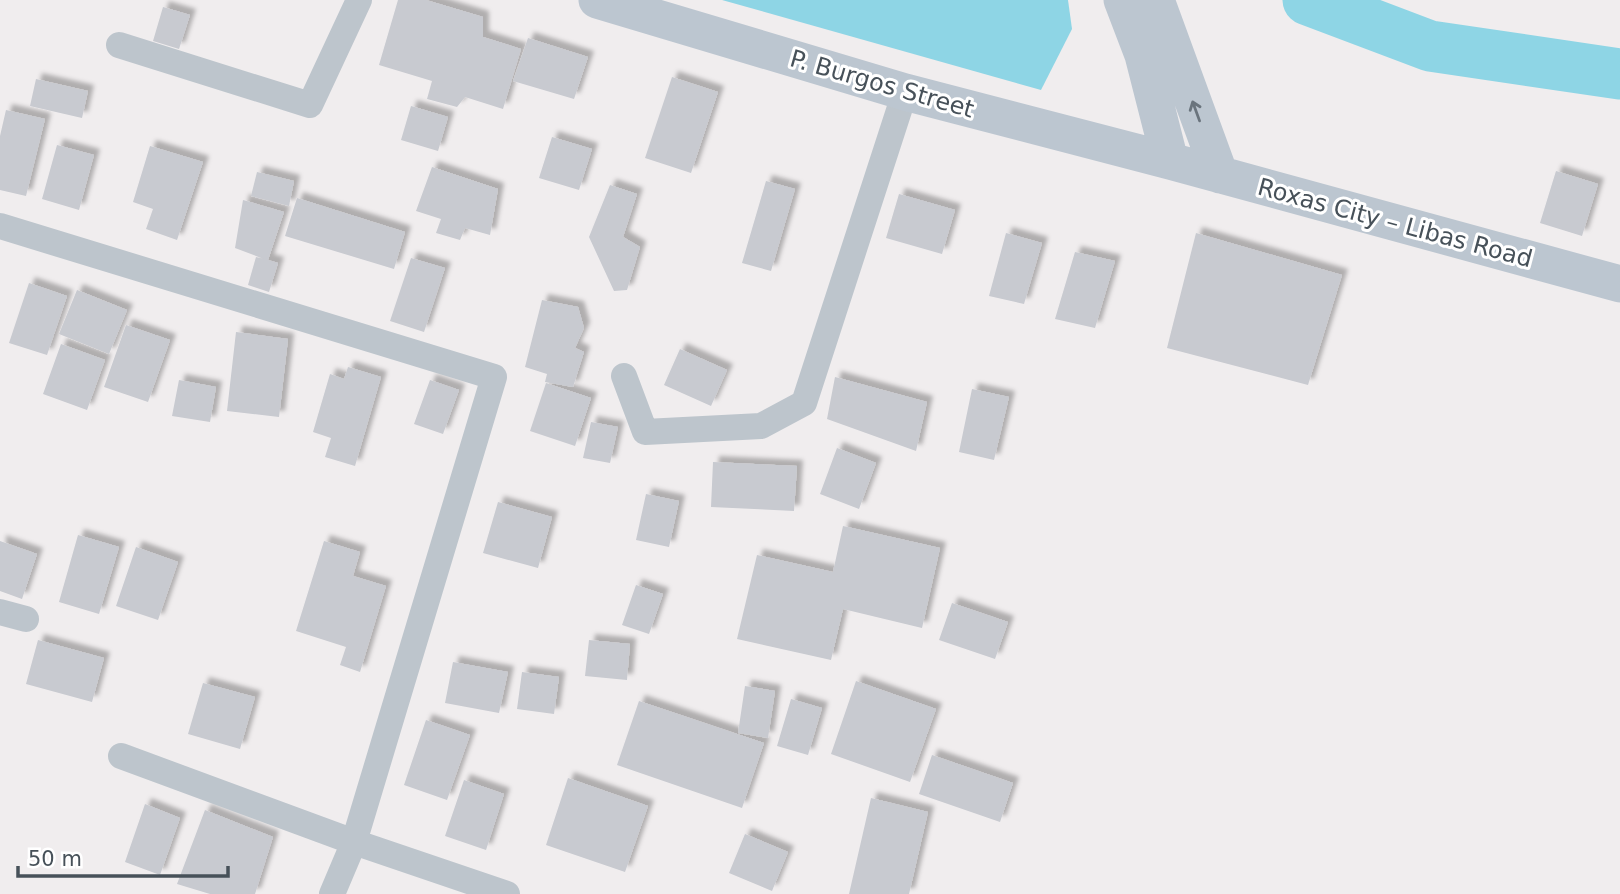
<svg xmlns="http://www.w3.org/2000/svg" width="1620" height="894" viewBox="0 0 1620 894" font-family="'DejaVu Sans',sans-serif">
<defs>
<filter id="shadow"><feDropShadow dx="6" dy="-6" stdDeviation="2" flood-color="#0004"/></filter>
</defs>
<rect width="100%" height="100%" fill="#f0edee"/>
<path fill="#8ed5e5" d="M722 0H1068L1072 29 1041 90Z"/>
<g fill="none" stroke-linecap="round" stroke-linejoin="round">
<path stroke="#8ed5e5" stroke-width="51" d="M1308 0 1430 46 1620 74"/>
</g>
<path fill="#c8cad0" filter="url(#shadow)" d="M398 0H426L483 17V37L521 49 503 109 465 97 457 107 427 99 432 81 379 65Z
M163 7 190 15 179 49 153 41Z
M528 38 588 57 574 99 513 81Z
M672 77 718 92 691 173 645 158Z
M36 79 88 91 82 118 30 106Z
M411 106 448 117 438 151 401 140Z
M6 110 45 119 26 196 0 190V136Z
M552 137 592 149 579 190 539 178Z
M57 145 94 155 79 210 42 199Z
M150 146 203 162 177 240 146 229 153 209 133 202Z
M432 167 498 189 490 235 465 228 460 240 436 233 441 219 416 211Z
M1556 171 1598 184 1582 236 1540 223Z
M257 172 294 181 289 206 251 196Z
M766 181 795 189 771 271 742 263Z
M610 185 637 194 623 237 640 247 627 290 614 291 589 237Z
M899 194 955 210 942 254 886 238Z
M297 198 405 232 394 269 285 236Z
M243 200 284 212 268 260 278 263 269 292 248 285 256 257 264 259 235 248Z
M1006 233 1042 243 1024 304 989 296Z
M1196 233 1342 275 1308 385 1167 348Z
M1075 252 1115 261 1095 328 1055 319Z
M411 258 445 268 424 332 390 321Z
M29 283 67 296 47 355 9 343Z
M77 290 127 310 109 354 59 334Z
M542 300 578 307 584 328 575 348 584 352 573 387 545 382 547 374 525 367Z
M126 325 170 340 148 402 104 387Z
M236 332 288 339 279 417 227 411Z
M61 344 105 360 87 410 43 394Z
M680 349 727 370 711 406 664 385Z
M348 367 381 377 355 466 325 457 331 438 313 432 330 374 344 379Z
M835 377 927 402 916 451 827 419Z
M179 380 216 387 210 422 172 416Z
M430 380 459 390 443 434 414 424Z
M546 383 591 398 575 446 530 431Z
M972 389 1009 397 994 460 959 452Z
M591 422 618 427 610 463 583 458Z
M837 448 876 463 859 509 820 494Z
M713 462 797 466 794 511 711 507Z
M646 494 679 501 669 547 636 540Z
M498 502 552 517 538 568 483 553Z
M843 526 940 548 922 628 843 609 831 660 737 639 757 555 833 572Z
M78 535 119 547 99 614 59 602Z
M0 541 37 554 22 599 0 591Z
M324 541 360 552 353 576 386 586 360 672 340 665 346 647 296 631Z
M136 547 178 562 158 620 116 606Z
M636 585 663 594 649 634 622 625Z
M952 603 1008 622 995 659 939 640Z
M38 640 104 658 92 702 26 684Z
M589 640 630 644 627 680 585 676Z
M453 662 508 672 499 713 445 703Z
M522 672 559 677 554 714 517 709Z
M856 681 936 709 910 782 831 754Z
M203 683 255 697 240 749 188 734Z
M745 686 775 691 768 738 738 733Z
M791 699 822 708 808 755 777 746Z
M639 701 764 743 742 808 617 765Z
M426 720 470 735 447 800 404 785Z
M932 755 1013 783 1000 822 919 794Z
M568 778 648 806 625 872 546 845Z
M464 780 504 794 486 850 445 836Z
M871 798 928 812 909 894H849Z
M145 804 180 818 160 875 125 862Z
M205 810 273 837 255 894H210L177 884Z
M745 834 788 852 772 891 729 873Z"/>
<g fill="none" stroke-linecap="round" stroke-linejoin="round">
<path stroke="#bdc5cc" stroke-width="26" d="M119 45 310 105 359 0
M0 226 494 377 354 842 332 894
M624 376 645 432 761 426 804 403 905 92
M0 612 26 619
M121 756 354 842 507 894"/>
<path stroke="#bcc6d0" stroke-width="37" d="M597 0 905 92 1170 161 1620 284
M1122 0 1143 55 1170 161
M1156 0 1220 175"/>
</g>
<defs><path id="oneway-shaft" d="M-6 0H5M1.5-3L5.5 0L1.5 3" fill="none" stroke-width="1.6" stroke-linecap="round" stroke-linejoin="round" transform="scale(1.75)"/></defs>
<use stroke="#6a747d" href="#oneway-shaft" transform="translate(1196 111) rotate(-110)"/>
<g text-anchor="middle" stroke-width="6" stroke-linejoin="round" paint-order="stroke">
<g font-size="24" fill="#475159" stroke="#fff">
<text transform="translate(882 84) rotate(16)" y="8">P. Burgos Street</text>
<text transform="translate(1395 223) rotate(15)" y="8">Roxas City – Libas Road</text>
</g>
</g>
<path d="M18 866v10h210v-10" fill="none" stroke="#475159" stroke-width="3.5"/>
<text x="28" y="866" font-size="21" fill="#475159" stroke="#ffffff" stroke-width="5" paint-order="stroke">50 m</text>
</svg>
